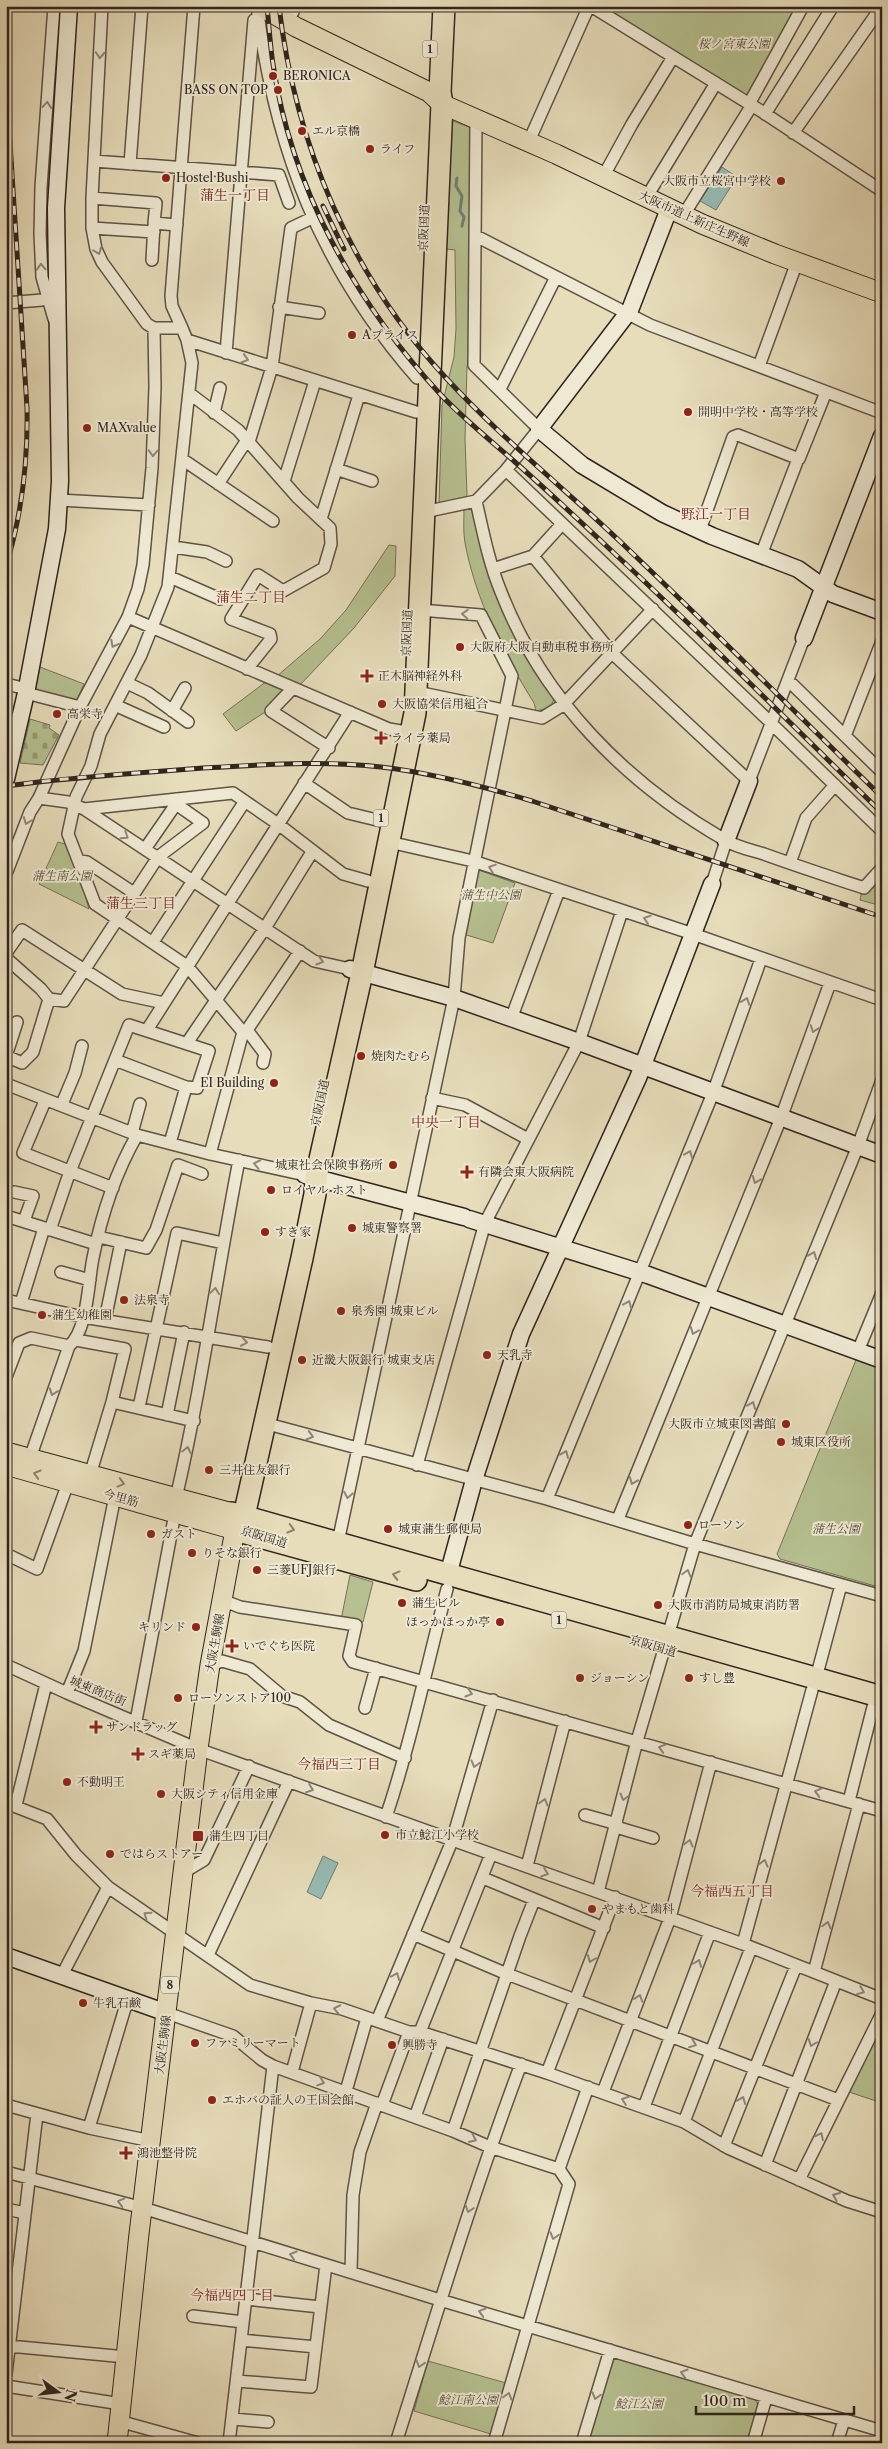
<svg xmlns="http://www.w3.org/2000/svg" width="888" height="2449" viewBox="0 0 888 2449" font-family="'Libre Caslon Text','Noto Serif JP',serif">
<defs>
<pattern id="cemetery-stones" width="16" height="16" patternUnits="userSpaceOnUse" patternTransform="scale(1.25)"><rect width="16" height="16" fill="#b6c090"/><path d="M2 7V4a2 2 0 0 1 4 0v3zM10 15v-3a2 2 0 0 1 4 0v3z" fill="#949c75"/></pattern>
</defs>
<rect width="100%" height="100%" fill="#e7ddbb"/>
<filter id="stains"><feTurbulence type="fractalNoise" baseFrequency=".004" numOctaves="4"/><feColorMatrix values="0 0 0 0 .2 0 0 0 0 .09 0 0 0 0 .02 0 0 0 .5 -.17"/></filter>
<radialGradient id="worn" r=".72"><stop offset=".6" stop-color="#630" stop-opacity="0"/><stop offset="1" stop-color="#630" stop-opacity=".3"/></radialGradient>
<path fill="url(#cemetery-stones)" stroke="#737257" d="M30 719 50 725 49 728 59 735 43 765 20 763Z"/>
<path fill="#b6c090" stroke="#737257" d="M600 6H797L751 94 745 96Z
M451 120 471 128 469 365 467 366 465 438 467 495 465 498 439 504 442 405 454 357 456 329 455 250 446 249Z
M474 507 529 655 554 699C551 708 545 709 536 711L534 703C503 653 476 601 465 543 463 532 464 519 464 508Z
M389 545 396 546 395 576 354 628 299 686 276 677 320 639 346 610Z
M40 667 84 684 75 704 35 691Z
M267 681 285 691 265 712 236 731 223 714Z
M58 842 68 845 76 862 89 909 39 884Z
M476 869 515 883 493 943 463 934Z
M882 873V906L860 900 862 891Z
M856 1360 882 1369V1588L780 1559 777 1554Z
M350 1575 373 1582 363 1622 341 1620Z
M882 2022V2103L846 2091Z
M619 2357 754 2398 759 2406 748 2443H587L610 2362Z
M428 2361 506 2383 491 2434 414 2411Z"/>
<path fill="#97bbb3" stroke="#6e7f77" d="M722 167 737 177 716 210 700 201Z
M323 1856 338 1863 321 1899 307 1892Z"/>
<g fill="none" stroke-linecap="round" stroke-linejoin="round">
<path stroke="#6e7f77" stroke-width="3" d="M457 178 456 186 462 196 460 211 464 217 462 226"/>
<defs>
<path id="street" d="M257 6C275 150 321 268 417 378
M293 6V12
M591 6 761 111 882 191
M749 104 803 6
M765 114 833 6
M793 133 882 6
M529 141 589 6
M94 161 279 175 289 203
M130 164 142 6
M603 177 632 124 673 57
M92 198 156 203 154 223 177 225
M646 198 716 83
M683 216 752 105
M92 228 154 232
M476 236 650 325 882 413
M152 260 154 225
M6 303 42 300
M279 307 319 313
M54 319 42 277 40 234 41 187 54 6
M154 328H182L187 340 416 412
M182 328 172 306 171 296 194 6
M187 340 192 363 168 587 141 655 100 734 91 766 76 797 68 834 95 904 187 966 243 1032 210 1154
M226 353 254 20
M759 366 797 262
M500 389 556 277
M189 393 238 430 298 498 330 528 331 544 324 568 283 591 258 575 231 619 270 634 271 639 247 669
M214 413 220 388
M249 442 272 367 291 228 312 218
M182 459 273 521
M336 469 372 481
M506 470 767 719
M284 481 315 381
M218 484 247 440
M59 500 149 505
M476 501C483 532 489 563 501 592 543 700 626 783 725 840 736 847 751 850 764 854 797 866 831 877 864 888L882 868
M424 512 476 501 506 470 539 429 474 365 476 120
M321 519 359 395
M700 530 733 437 738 435 799 459 826 392
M173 547 207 552 226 561
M761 555 798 459
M533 556 612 653 749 781 804 638
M493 569 533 556 562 524
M170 577 220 599
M128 617 389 729 412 733
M127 683 148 693 188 722
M6 684 27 689
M792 684 882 772
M293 688 271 711 329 748
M417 692 542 718 563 705 653 609
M26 693 80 707
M117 706 164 727
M172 711 185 688
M775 727 882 831
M845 736 882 641
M304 783 348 813 381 821
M39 798 68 802 84 809 233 793 278 824 343 874 368 881
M84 809 314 961 350 969
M389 842 473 861 693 934 882 1000
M145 849 176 804V799
M80 861 87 862 134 893
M790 863 806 818 835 785
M6 874 30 812 39 798 80 707 128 617 138 589 143 565 152 468 155 387 154 328 147 324 102 262 96 249 92 228V198L102 6
M712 884 726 841
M153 942 245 801
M6 953 22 930 122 994 164 1003
M6 958 41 989 49 999
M511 1019 559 890
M17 1022 6 1056 22 1063 33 1052 49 999 64 1001 158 857 203 823 176 804
M147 1030 350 712
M247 1030 265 1054 263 1063
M243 1032 247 1030 300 951
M187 1043 265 928 312 852
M115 1060 186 1087
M6 1084 137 1135 210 1154 305 1175
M432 1098 465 1105 528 1139
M45 1101 23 1153 113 1188
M62 1104 75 1073 82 1046
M132 1133 140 1104
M14 1192 33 1196 24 1221
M6 1216 96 1244
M50 1230 69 1174 129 1025 209 1051 197 1088 186 1087 170 1143
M99 1237 146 1248 156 1230 178 1165 202 1174
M61 1272 90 1280
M6 1300 83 1317 268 1347
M21 1303 44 1228
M105 1320 121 1242
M76 1340 125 1349 112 1402 90 1475
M858 1351 882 1293
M6 1377 19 1343 31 1338 69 1346
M112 1402 194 1421
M139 1407 177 1233 223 1243
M167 1415 184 1332
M264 1423 547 1499 695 1544 882 1596
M30 1458 69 1346C88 1330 88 1282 93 1258 101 1217 116 1172 137 1135
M417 1465 485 1223 579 1042 622 911
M176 1498C202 1386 217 1273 239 1160
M547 1499 713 1093 761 959
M618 1519 781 1118 830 983
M338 1542 454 998 459 938 512 676 481 615 420 610
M6 1554 37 1569 68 1483
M222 1600 240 1607 356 1625 349 1656 353 1662 882 1811
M6 1665 67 1693 198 1749 743 1944 882 1999
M210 1665 222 1661 250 1669 282 1696 300 1702 329 1725 405 1758
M816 1678 841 1585
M67 1693 84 1651 115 1496
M365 1708 376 1668
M136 1721 175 1513
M849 1801 873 1707
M6 1803 47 1819 76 1855 108 1887 250 1985 311 2003 342 2009 409 2032H420L547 2073 684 2122 728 2148 847 2201 882 2212
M16 1805 46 1684
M585 1815 617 1824
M386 1817C411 1742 427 1665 447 1589
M616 1827 653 1838
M527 1866 565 1721
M184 1872 204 1860 249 1766
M483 1878 604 1928
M598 1892 637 1741 695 1544 858 1146 882 1080
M413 1934 507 1974 838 2100
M743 1944 812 1690
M208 1955 289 1781
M814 1972 859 1804
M62 1975 108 1887
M167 2013 233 2036 262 2060 273 2066 453 2131 490 2147 559 2169 569 2184 494 2443
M377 2021 452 1841 493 1700
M420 2032 491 1854
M292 2072 311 2003
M547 2073 615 1897
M346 2091 367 2018
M603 2092 670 1918 711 1762
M6 2105 89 2128 151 2141
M382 2105 409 2032
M644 2107 710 1932
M415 2117 443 2039
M684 2122 751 1948
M89 2128 128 1998
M453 2131 520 1936 534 1900
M724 2146 796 1966
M765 2165 836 1981
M559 2169 588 2087
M6 2172 143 2208 440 2300 882 2431
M799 2180 882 2013
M6 2209 25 2213
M351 2272 353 2195 360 2152 377 2103
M246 2299 320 2307
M193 2316 243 2322
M241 2340 316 2347
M9 2346 126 2357
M6 2374 37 2114
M237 2381 311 2387 326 2265
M6 2386 121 2404
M233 2419 268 2422
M119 2421 198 2443
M229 2443 273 2066
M396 2443C436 2316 474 2189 521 2064
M582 2443 610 2350
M753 2443 766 2398
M837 2443 844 2420"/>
<path id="secondary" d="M669 209 630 310 539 429 582 465 662 513 712 536 798 569 833 594 882 612
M804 638 882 436
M6 779 26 693 57 529 60 481 56 208 69 6
M726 841 749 781
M350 969 454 998 579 1042 882 1155
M305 1175 464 1217
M469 1219 648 1275 882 1360
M448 1575 474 1480 521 1334 638 1078 712 884
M6 1956 167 2013"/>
<path id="primary" d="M260 6 296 27 429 92 442 104 556 154 702 224 775 254 882 293
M6 1452 232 1513
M6 1465 235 1530 210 1665 198 1749 139 2234 117 2443"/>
<path id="highway" d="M232 1513 882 1697
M235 1530 244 1516 302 1258 315 1194 316 1177 362 973 415 713 442 104 440 92 444 6
M235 1530 416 1580"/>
</defs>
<use href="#street" stroke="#5e5345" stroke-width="14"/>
<use href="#secondary" stroke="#30251e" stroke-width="19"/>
<use href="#primary" stroke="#30251e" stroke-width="21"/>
<use href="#highway" stroke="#30251e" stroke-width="24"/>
<use href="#street" stroke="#efe9d3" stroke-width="11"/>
<use href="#secondary" stroke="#efe9d3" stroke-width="16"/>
<use href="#primary" stroke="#e7ddbb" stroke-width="19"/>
<use href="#highway" stroke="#e7ddbb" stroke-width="21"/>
<defs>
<path id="rail" d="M267 6C269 25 270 45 273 64 291 188 356 303 441 395 464 419 490 440 515 462 549 492 582 523 615 554 706 638 793 726 882 813
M279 6C295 144 351 276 446 378 503 440 569 492 629 550 714 631 798 715 882 797
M6 80 27 408C28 462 22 514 6 566
M323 206 344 249
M6 786C71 777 137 773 203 768 262 765 321 760 381 767 432 773 482 786 532 801L882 917"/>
</defs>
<use href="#rail" stroke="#30251e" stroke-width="5"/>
<use href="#rail" stroke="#efe9d3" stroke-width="3" stroke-dasharray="9" stroke-linecap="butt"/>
</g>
<defs><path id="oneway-chevron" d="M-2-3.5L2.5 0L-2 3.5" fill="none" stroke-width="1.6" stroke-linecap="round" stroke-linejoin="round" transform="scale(1.25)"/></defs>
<g stroke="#908778">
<use href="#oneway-chevron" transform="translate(100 55) rotate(93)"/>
<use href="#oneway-chevron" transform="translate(47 105) rotate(-85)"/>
<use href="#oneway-chevron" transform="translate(98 251) rotate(69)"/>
<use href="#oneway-chevron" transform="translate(41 267) rotate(-93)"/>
<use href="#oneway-chevron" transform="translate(245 359) rotate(17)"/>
<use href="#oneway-chevron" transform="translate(153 453) rotate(92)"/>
<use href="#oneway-chevron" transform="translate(465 614) rotate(-176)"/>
<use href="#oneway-chevron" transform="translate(114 644) rotate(118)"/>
<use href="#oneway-chevron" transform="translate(27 821) rotate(111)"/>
<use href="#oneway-chevron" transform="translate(125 836) rotate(33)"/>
<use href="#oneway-chevron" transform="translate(492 868) rotate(-161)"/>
<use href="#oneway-chevron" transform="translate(647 919) rotate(-162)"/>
<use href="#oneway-chevron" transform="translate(320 961) rotate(17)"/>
<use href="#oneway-chevron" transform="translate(746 1001) rotate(-70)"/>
<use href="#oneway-chevron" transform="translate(814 1029) rotate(110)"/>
<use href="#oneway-chevron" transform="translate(689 1154) rotate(-68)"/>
<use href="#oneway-chevron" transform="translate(257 1164) rotate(-168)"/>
<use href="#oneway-chevron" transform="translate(756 1180) rotate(112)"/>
<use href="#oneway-chevron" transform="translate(813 1255) rotate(-68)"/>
<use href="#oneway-chevron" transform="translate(215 1291) rotate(-82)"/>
<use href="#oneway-chevron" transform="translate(628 1304) rotate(-67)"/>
<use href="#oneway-chevron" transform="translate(694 1331) rotate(112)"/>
<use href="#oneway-chevron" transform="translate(244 1342) rotate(10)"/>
<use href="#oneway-chevron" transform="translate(53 1392) rotate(110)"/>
<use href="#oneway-chevron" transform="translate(752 1405) rotate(-68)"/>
<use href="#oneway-chevron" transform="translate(310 1436) rotate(16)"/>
<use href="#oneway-chevron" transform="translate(187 1450) rotate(-77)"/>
<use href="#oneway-chevron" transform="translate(565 1454) rotate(-67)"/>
<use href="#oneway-chevron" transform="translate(633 1481) rotate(112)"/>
<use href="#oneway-chevron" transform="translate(348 1495) rotate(101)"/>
<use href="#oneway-chevron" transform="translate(687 1573) rotate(-74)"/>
<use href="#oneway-chevron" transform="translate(469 1693) rotate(16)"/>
<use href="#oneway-chevron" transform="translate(662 1748) rotate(-164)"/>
<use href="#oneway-chevron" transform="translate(475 1764) rotate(106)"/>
<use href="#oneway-chevron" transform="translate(310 1789) rotate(21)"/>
<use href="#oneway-chevron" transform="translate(818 1792) rotate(-164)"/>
<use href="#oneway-chevron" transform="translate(624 1797) rotate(105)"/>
<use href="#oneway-chevron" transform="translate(544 1802) rotate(-75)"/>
<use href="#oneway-chevron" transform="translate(689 1843) rotate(-75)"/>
<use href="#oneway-chevron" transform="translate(764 1863) rotate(-75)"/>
<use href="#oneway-chevron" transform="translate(545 1873) rotate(19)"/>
<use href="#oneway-chevron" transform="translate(147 1915) rotate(-145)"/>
<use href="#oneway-chevron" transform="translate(827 1925) rotate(-75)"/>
<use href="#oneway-chevron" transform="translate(591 1959) rotate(111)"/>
<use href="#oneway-chevron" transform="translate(698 1963) rotate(-69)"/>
<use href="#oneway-chevron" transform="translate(396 1976) rotate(-67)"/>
<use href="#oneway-chevron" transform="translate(861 1991) rotate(22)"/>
<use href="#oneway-chevron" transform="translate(639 1998) rotate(-71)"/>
<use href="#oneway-chevron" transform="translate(337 2009) rotate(-168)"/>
<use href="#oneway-chevron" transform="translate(812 2043) rotate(111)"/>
<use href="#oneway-chevron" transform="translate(693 2044) rotate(21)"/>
<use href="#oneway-chevron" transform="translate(321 2082) rotate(19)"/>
<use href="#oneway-chevron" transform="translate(625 2100) rotate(-160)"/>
<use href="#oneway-chevron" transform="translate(742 2100) rotate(-68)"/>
<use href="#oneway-chevron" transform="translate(820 2136) rotate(-64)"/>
<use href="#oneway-chevron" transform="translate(473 2139) rotate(24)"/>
<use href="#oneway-chevron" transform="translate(836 2196) rotate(-157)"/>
<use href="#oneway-chevron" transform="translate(121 2202) rotate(-165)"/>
<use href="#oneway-chevron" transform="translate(469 2209) rotate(108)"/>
<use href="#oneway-chevron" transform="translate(554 2236) rotate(106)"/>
<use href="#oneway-chevron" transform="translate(293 2255) rotate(-163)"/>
<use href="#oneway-chevron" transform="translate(482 2312) rotate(-164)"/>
<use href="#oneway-chevron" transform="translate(420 2364) rotate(107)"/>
<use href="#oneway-chevron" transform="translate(684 2373) rotate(-163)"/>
<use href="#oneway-chevron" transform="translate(508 2396) rotate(-74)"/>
<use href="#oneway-chevron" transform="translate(596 2396) rotate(106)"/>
</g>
<g stroke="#8c816c">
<use href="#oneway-chevron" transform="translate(37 1474) rotate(-164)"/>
<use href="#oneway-chevron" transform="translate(121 1483) rotate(15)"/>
<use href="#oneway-chevron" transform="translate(291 1529) rotate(16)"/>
<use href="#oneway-chevron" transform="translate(396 1575) rotate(-165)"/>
</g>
<g fill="#8f2418" stroke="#efe9d3" stroke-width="2">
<circle cx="273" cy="76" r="5"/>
<circle cx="278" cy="90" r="5"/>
<circle cx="302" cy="131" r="5"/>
<circle cx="370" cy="149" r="5"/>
<circle cx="166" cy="178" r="5"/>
<circle cx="781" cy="181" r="5"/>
<circle cx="352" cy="335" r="5"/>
<circle cx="688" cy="412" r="5"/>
<circle cx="87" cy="428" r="5"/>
<circle cx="460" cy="647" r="5"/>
<path d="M364.5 668.5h5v5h5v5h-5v5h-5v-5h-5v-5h5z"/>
<circle cx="382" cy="704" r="5"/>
<circle cx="57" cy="714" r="5"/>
<path d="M378.5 730.5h5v5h5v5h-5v5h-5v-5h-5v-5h5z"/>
<circle cx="361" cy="1056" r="5"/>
<circle cx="274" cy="1083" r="5"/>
<circle cx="393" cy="1165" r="5"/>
<path d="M464.5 1164.5h5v5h5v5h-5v5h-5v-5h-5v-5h5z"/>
<circle cx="271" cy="1190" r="5"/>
<circle cx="352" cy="1228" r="5"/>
<circle cx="265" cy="1232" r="5"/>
<circle cx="124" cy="1300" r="5"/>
<circle cx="341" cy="1311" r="5"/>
<circle cx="42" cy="1315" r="5"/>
<circle cx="487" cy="1355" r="5"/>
<circle cx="302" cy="1360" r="5"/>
<circle cx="786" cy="1424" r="5"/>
<circle cx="781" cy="1442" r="5"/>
<circle cx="209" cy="1470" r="5"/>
<circle cx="688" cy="1525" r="5"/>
<circle cx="388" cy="1529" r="5"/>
<circle cx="151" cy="1534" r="5"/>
<circle cx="192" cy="1553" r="5"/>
<circle cx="257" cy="1570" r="5"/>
<circle cx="402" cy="1603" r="5"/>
<circle cx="658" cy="1605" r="5"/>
<circle cx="500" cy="1622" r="5"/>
<circle cx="196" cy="1627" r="5"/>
<path d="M229.5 1638.5h5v5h5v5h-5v5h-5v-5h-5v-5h5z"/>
<circle cx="580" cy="1678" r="5"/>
<circle cx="689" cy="1678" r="5"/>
<circle cx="178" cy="1698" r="5"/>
<path d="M93.5 1719.5h5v5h5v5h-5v5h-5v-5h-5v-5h5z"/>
<path d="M135.5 1746.5h5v5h5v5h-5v5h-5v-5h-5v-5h5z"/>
<circle cx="67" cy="1782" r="5"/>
<circle cx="161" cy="1794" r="5"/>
<circle cx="385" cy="1835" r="5"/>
<rect x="192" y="1830" width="12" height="12" rx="2.5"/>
<circle cx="110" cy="1854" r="5"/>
<circle cx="592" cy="1909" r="5"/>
<circle cx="83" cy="2003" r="5"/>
<circle cx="195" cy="2043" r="5"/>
<circle cx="392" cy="2045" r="5"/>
<circle cx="212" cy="2100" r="5"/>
<path d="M123.5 2145.5h5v5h5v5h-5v5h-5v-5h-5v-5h5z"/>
</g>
<g text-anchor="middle" stroke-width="4" stroke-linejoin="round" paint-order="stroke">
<g fill="#efe9d3" stroke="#696054" stroke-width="1">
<rect x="422.5" y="40.5" width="15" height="17" rx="4"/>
<rect x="373.5" y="809.5" width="15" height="17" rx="4"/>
<rect x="551.5" y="1611.5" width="15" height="17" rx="4"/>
<rect x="161" y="1976.5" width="18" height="17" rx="4"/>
</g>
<g font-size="11" font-weight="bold" fill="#30251e">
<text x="430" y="53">1</text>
<text x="381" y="822">1</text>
<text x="559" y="1624">1</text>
<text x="170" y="1989">8</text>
</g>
<g font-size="12" font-style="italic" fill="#524c3a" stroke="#efe9d3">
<text x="734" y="48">桜ノ宮東公園</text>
<text x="62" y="880">蒲生南公園</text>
<text x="491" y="899">蒲生中公園</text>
<text x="836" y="1533">蒲生公園</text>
<text x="468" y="2404">鯰江南公園</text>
<text x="639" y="2408">鯰江公園</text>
</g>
<g font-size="12" fill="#30251e" stroke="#efe9d3" text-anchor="start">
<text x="283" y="80">BERONICA</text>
<text x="268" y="94" text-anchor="end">BASS ON TOP</text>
<text x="312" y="135">エル京橋</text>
<text x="380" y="153">ライフ</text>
<text x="176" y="182">Hostel Bushi</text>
<text x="771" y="185" text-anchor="end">大阪市立桜宮中学校</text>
<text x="362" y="339">Aプライス</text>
<text x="698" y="416">開明中学校・高等学校</text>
<text x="97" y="432">MAXvalue</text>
<text x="470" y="651">大阪府大阪自動車税事務所</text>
<text x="378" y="680">正木脳神経外科</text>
<text x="392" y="708">大阪協栄信用組合</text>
<text x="67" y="718">高栄寺</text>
<text x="391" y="742">ライラ薬局</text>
<text x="371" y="1060">焼肉たむら</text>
<text x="264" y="1087" text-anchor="end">EI Building</text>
<text x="383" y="1169" text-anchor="end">城東社会保険事務所</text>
<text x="478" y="1176">有隣会東大阪病院</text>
<text x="281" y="1194">ロイヤル ホスト</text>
<text x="362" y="1232">城東警察署</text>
<text x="275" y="1236">すき家</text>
<text x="134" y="1304">法泉寺</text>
<text x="351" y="1315">泉秀園 城東ビル</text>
<text x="52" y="1319">蒲生幼稚園</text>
<text x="497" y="1359">天乳寺</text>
<text x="312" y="1364">近畿大阪銀行 城東支店</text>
<text x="776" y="1428" text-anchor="end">大阪市立城東図書館</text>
<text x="791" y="1446">城東区役所</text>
<text x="219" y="1474">三井住友銀行</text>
<text x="698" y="1529">ローソン</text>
<text x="398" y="1533">城東蒲生郵便局</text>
<text x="161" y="1538">ガスト</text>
<text x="202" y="1557">りそな銀行</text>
<text x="267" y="1574">三菱UFJ銀行</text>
<text x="412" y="1607">蒲生ビル</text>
<text x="668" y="1609">大阪市消防局城東消防署</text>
<text x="490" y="1626" text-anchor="end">ほっかほっか亭</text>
<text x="186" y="1631" text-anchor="end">キリンド</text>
<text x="243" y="1650">いでぐち医院</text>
<text x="590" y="1682">ジョーシン</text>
<text x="699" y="1682">すし豊</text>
<text x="188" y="1702">ローソンストア100</text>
<text x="106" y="1731">サンドラッグ</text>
<text x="148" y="1758">スギ薬局</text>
<text x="77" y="1786">不動明王</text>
<text x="171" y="1798">大阪シティ信用金庫</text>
<text x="395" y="1839">市立鯰江小学校</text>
<text x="209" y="1840">蒲生四丁目</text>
<text x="120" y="1858">ではらストアー</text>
<text x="602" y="1913">やまもと歯科</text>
<text x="93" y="2007">牛乳石鹸</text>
<text x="205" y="2047">ファミリーマート</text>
<text x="402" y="2049">興勝寺</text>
<text x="222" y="2104">エホバの証人の王国会館</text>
<text x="137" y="2157">鴻池整骨院</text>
</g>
<g font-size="12" fill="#30251e" stroke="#efe9d3">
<text transform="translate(694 219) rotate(24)" y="4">大阪市道上新庄生野線</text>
<text transform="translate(424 228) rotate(-88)" y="4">京阪国道</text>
<text transform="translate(407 633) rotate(-88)" y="4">京阪国道</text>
<text transform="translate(320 1103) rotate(-78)" y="4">京阪国道</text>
<text transform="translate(121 1498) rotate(16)" y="4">今里筋</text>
<text transform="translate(264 1537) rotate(17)" y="4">京阪国道</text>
<text transform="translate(215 1643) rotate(-80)" y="4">大阪生駒線</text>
<text transform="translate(653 1646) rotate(16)" y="4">京阪国道</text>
<text transform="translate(98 1691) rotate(22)" y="4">城東商店街</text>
<text transform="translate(163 2045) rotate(-83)" y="4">大阪生駒線</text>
</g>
<g font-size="14" fill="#7a1f14" stroke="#efe9d3">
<text x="235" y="200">蒲生一丁目</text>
<text x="716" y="519">野江一丁目</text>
<text x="251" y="602">蒲生二丁目</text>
<text x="141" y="908">蒲生三丁目</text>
<text x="446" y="1127">中央一丁目</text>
<text x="339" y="1769">今福西三丁目</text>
<text x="732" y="1896">今福西五丁目</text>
<text x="232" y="2300">今福西四丁目</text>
</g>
</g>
<rect width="888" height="2449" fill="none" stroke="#e7ddbb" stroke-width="25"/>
<rect x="8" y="8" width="873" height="2434" fill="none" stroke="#30251e" stroke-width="2.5"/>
<rect x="12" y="12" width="863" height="2424" fill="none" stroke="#30251e"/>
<g transform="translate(58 2392) rotate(105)" stroke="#efe9d3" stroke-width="4" paint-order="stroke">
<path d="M0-4L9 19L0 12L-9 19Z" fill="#30251e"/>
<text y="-8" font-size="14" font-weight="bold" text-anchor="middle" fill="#30251e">N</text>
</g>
<path d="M696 2406v8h158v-8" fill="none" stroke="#30251e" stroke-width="2.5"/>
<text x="703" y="2406" font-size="15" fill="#30251e" stroke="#efe9d3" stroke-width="4" paint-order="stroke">100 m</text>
<rect width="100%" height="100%" filter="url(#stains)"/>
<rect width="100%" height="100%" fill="url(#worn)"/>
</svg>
